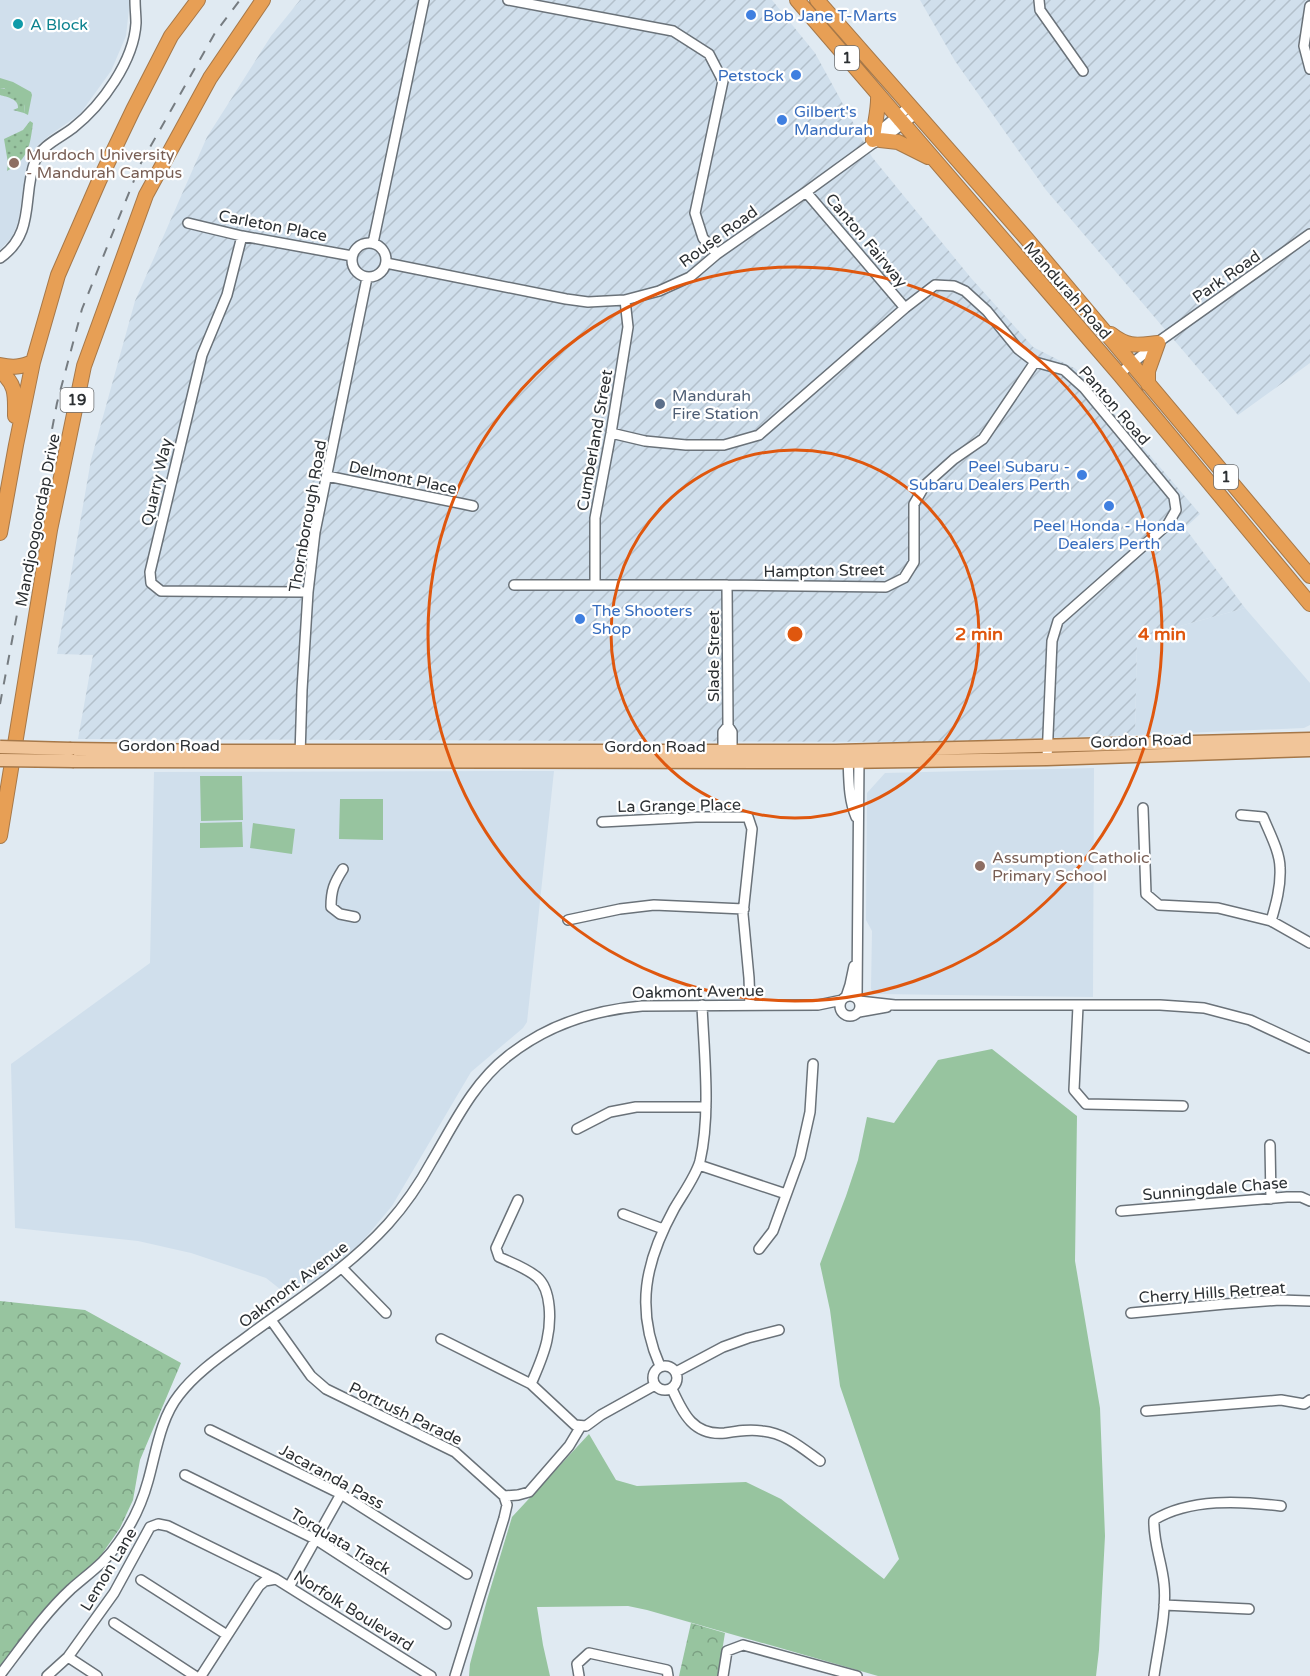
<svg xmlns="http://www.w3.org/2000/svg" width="1310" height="1676" viewBox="0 0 1310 1676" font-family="'Varela Round',sans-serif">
<defs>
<pattern id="industrial-furrows" width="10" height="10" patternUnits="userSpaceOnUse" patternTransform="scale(1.5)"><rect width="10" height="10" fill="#d0dfec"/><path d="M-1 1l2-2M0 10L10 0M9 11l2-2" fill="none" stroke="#b3c0cb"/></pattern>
<pattern id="park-crowns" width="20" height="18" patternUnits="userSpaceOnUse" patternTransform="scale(1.5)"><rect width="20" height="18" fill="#97c49f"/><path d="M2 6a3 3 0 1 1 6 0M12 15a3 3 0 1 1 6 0" fill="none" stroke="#7ba082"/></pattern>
<pattern id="garden-dots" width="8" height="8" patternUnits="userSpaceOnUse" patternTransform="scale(1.5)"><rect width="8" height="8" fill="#97c49f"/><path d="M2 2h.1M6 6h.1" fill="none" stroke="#7ba082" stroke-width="1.8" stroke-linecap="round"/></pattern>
</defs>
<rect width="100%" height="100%" fill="#e0eaf2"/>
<path fill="#d0dfec" d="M0 0H130L126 36 111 71 80 114 50 135 39 144 31 155 27 167 18 223 12 237 0 250Z
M1245 608 1310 683V725L1304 728 1135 735 1137 638Z
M1094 768 1093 997 879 994 874 993 871 989 872 931 866 920 867 793 885 773Z
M554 771 527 1022 523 1028 471 1072 392 1206 361 1243 316 1280 285 1293 266 1278 191 1253 138 1241 15 1228 11 1064 150 963 154 772Z"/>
<path fill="url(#industrial-furrows)" d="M300 0H772L815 53 872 157 971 278 1033 347 1076 369 1200 514 1185 528 1245 608 1137 638 1135 735 932 742 78 739 93 655 57 654 91 460 135 301 207 137 271 36Z
M920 0H1310V363L1238 415 1046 190 955 61Z"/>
<path fill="#97c49f" d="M0 78 13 82 31 92 32 95 28 115 24 113 25 105 4 88H0Z
M200 776H242L243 820 201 821Z
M340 799H383V840L339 839Z
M242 822 243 847 200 848V823Z
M253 823 295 829 292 854 250 848Z
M992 1049 1077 1116 1075 1261 1100 1408 1105 1536 1099 1650 1096 1676H878L647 1610 628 1606 537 1607 543 1645 550 1676H469L470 1664 487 1600 512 1517 589 1434 616 1480 637 1486 746 1482 781 1499 884 1579 899 1559 840 1386 830 1310 820 1264 846 1196 858 1160 867 1117 894 1123 938 1060Z"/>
<path fill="url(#park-crowns)" d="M0 1301 85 1310 181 1363 140 1460 133 1500 120 1528 95 1564 55 1599 27 1630 0 1666Z
M691 1623 725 1633 718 1676H679Z"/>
<path fill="url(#garden-dots)" d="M0 88C8 89 23 94 25 103 25 105 24 112 24 113L13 110 18 108C19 99 7 97 0 95Z
M30 121 33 123C30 145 29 159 7 171L8 163 4 139 23 130Z"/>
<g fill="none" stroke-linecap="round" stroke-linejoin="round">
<defs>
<path id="minor" d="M508 0 673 31 709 54 723 81 695 213 703 238 717 254
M1039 0 1040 10 1083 71
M1310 6 1304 46 1310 69
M874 139 877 133 910 106
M806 192 905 308
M188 223 242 236 352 256
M242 236 227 295 202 355 150 572 151 583 161 591 308 592
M352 260a17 17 0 1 1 34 0a17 17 0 1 1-34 0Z
M373 243 424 0
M0 258C36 233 22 196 35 161 42 145 60 138 73 128 102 105 134 61 136 23 136 16 135 8 135 0
M386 263 566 299 588 302 625 300 659 291 690 277 717 254 806 192 872 144 884 138 916 114
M1119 374 1161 340 1310 234
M611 433 645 441 686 445H724L759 435 905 308 935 285 954 286 965 291 987 311 1018 349 1035 362 1064 370 1084 388 1174 497 1176 510 1168 524 1058 621 1052 641 1047 759
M327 476 473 506
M514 585H727L886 587 904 578 914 562V504L925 485 954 459 983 439 1035 362
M595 585V518L611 433 628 327 625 300
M727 585 728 726 732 732V756
M300 756 302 690 308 592 315 532 367 278
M723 757V732L728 726
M848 757C849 778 848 798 856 817
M1143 808 1146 894 1159 905 1218 908 1271 921 1310 943
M1241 815 1263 817C1269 832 1280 852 1280 868 1281 886 1276 904 1271 921
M602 822 696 817H748L752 829 743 914 749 978 750 1005
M343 869C334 883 331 890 331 907L340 914 355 917
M568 920 620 909 654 905 744 909
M840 1006a10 10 0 1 1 20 0a10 10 0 1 1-20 0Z
M846 997 850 985 854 966
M857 998 859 757
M859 1001 895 1005H1160L1204 1008 1250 1020 1310 1048
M1078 1006 1074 1090 1086 1104 1183 1106
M859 1012 887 1007
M577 1129 610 1112 636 1107H706
M1270 1145 1271 1199
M699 1165 786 1194
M518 1200 496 1248 499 1257C512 1263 526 1268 537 1277 552 1290 551 1322 547 1340 544 1355 537 1370 531 1384
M1121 1211 1287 1197H1301L1310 1201
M623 1214 663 1229
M759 1249 773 1231 800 1157 810 1112 813 1064
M342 1268 386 1313
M1131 1313 1225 1304 1280 1300 1310 1301
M271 1320 311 1376 326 1389 455 1452 504 1496 507 1505 504 1518 455 1676
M441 1339 531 1384 575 1425 586 1426 601 1415 655 1385
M653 1378a12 12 0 1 1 24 0a12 12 0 1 1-24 0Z
M660 1366C635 1309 645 1262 674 1209 682 1195 696 1176 700 1161 711 1113 704 1054 702 1005
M676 1372 723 1347 748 1338 779 1330
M672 1389C683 1413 693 1436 725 1433 737 1431 749 1429 762 1431 785 1433 802 1448 820 1461
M1146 1411 1281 1400 1304 1404 1310 1400
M210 1430 341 1494 467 1574
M185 1475 315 1539 446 1624
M504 1496 518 1495 529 1492 569 1446 581 1426
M141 1580 227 1635
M289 1587 341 1494
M1164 1605 1249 1609
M114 1623 195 1676
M68 1657 97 1676
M0 1675C23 1645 44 1614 71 1589 88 1574 106 1562 119 1542 132 1524 142 1503 148 1481 156 1453 160 1419 179 1395 198 1370 227 1352 252 1333 299 1299 349 1267 388 1224 405 1205 420 1183 432 1161 454 1124 473 1083 508 1056 546 1026 593 1010 642 1006L818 1005 842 1000
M47 1676 68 1657 114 1593 150 1527 158 1524 168 1526 276 1579 431 1676
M201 1676 259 1586 265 1581 276 1579
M579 1676 577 1664 589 1653 667 1670 668 1676
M723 1676 727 1651 743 1645 857 1676
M1154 1676C1158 1648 1167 1611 1164 1584 1162 1562 1153 1542 1154 1520 1190 1498 1241 1501 1281 1506"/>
<path id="major" d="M71 749 215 751H836L1310 739
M74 761 840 762 1047 759 1310 750"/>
<path id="highway" d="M797 0 1119 374 1310 604
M817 0 1026 238 1310 576
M873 140C874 124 879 110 878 94
M880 140 898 142 928 157
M1111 334C1129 348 1137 345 1158 343L1148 371V384
M0 365C13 368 21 367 33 362
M0 371C17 385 15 396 15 416
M0 533 16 445 33 362 58 275 99 181 133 110 171 36 198 0
M0 836 50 530 84 366 146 195 210 78 263 0"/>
</defs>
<use href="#minor" stroke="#6a7279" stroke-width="12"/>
<use href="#major" stroke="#a67849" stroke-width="15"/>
<use href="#highway" stroke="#a67849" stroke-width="16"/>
<use href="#minor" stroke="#fff" stroke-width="9"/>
<use href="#major" stroke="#f1c599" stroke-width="12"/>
<use href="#highway" stroke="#e79f55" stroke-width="14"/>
<path stroke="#767c81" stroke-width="2" stroke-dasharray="10 10" stroke-linecap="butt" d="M0 704 57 403 82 309 141 163 215 33 240 0"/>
<defs>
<path id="major-bridge" d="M0 747 71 749
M0 760 74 761"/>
</defs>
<use href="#major-bridge" stroke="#a67849" stroke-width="15" stroke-linecap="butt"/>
<use href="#major-bridge" stroke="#f1c599" stroke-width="12"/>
</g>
<g fill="none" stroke="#df570e" stroke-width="3">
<circle cx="795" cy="634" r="184"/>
<circle cx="795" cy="634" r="367"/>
</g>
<g fill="#3f7fe0" stroke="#fff" stroke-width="2">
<circle cx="751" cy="15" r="6"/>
<circle cx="796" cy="75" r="6"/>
<circle cx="782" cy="120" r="6"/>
<circle cx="1082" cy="475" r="6"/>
<circle cx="1109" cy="506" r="6"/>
<circle cx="580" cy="619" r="6"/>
</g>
<circle fill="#0f9aa8" stroke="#fff" stroke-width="2" cx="18" cy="24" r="6"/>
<g fill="#8d6e63" stroke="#fff" stroke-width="2">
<circle cx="14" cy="163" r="6"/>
<circle cx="980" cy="866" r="6"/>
</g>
<circle fill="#5c6f8a" stroke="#fff" stroke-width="2" cx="660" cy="404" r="6"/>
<g text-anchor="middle" stroke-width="4.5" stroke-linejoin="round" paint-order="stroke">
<g fill="#fff" stroke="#6b6e70" stroke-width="1.5">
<rect x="835" y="46" width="24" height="24" rx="4.5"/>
<rect x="60.5" y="388" width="33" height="24" rx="4.5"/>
<rect x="1214" y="465" width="24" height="24" rx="4.5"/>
</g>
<g font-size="15" font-weight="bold" fill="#2c3033">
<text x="847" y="63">1</text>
<text x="77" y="405">19</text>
<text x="1226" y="482">1</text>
</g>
<g font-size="16" fill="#366cbe" stroke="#fff" text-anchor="start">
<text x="763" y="21">Bob Jane T-Marts</text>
<text x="784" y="81" text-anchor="end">Petstock</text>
<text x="794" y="117">Gilbert's<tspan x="794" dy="18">Mandurah</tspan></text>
<text x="1070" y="472" text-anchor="end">Peel Subaru -<tspan x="1070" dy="18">Subaru Dealers Perth</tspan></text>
<text x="1109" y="531" text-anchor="middle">Peel Honda - Honda<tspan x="1109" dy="18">Dealers Perth</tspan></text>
<text x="592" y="616">The Shooters<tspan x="592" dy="18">Shop</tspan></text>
</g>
<g font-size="16" fill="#0d838f" stroke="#fff" text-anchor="start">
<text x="30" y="30">A Block</text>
</g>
<g font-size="16" fill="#785e54" stroke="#fff" text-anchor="start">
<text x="26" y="160">Murdoch University<tspan x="26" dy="18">- Mandurah Campus</tspan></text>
<text x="992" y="863">Assumption Catholic<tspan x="992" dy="18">Primary School</tspan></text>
</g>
<g font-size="16" fill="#2c3033" stroke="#fff">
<text transform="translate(273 225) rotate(11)" y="6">Carleton Place</text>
<text transform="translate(718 236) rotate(-36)" y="6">Rouse Road</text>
<text transform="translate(867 240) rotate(50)" y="6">Canton Fairway</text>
<text transform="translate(1226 276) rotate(-35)" y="6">Park Road</text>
<text transform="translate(1068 290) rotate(49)" y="6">Mandurah Road</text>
<text transform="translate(1115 405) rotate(49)" y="6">Panton Road</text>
<text transform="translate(594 440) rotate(-80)" y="6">Cumberland Street</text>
<text transform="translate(403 477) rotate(12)" y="6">Delmont Place</text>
<text transform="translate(156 482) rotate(-77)" y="6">Quarry Way</text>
<text transform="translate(307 516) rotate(-80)" y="6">Thornborough Road</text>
<text transform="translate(37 520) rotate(-79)" y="6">Mandjoogoordap Drive</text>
<text transform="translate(824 570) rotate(-1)" y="6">Hampton Street</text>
<text transform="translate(713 656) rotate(-90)" y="6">Slade Street</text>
<text transform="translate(1141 740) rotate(-2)" y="6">Gordon Road</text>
<text x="169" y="751">Gordon Road</text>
<text x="655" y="752">Gordon Road</text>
<text transform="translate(679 805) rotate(-1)" y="6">La Grange Place</text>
<text transform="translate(698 991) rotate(-1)" y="6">Oakmont Avenue</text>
<text transform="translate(1215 1188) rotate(-5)" y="6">Sunningdale Chase</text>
<text transform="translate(293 1284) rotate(-37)" y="6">Oakmont Avenue</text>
<text transform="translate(1212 1292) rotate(-4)" y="6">Cherry Hills Retreat</text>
<text transform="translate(406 1413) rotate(26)" y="6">Portrush Parade</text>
<text transform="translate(332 1476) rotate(29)" y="6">Jacaranda Pass</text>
<text transform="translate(341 1541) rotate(31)" y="6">Torquata Track</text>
<text transform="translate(108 1569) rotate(-59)" y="6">Lemon Lane</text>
<text transform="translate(354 1610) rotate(32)" y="6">Norfolk Boulevard</text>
</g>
<g font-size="16" fill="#4e5e75" stroke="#fff" text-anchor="start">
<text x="672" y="401">Mandurah<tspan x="672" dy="18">Fire Station</tspan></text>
</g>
</g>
<circle cx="795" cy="634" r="9" fill="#df570e" stroke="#fff" stroke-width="3"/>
<g font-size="18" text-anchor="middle" font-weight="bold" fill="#df570e" stroke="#fff" stroke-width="4.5" stroke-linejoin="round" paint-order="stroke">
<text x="979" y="640">2 min</text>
<text x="1162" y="640">4 min</text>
</g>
</svg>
